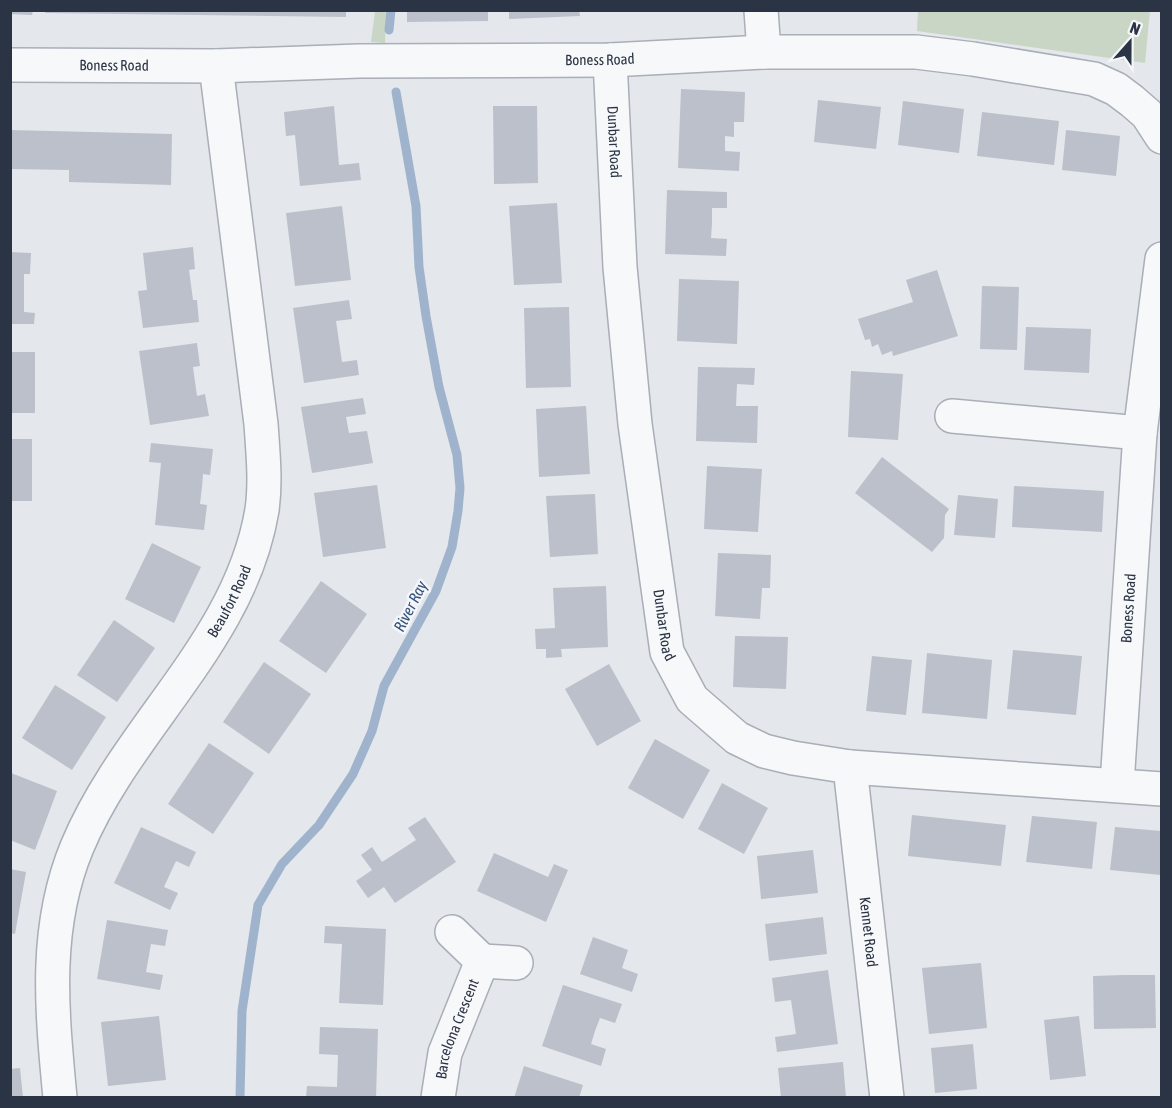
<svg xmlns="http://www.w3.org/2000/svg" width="1172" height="1108" viewBox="0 0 1172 1108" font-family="'Asap Condensed',sans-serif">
<rect width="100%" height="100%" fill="#e4e7ec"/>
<path fill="#c9d6c5" d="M375 11H386L385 43 371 42Z
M918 11H1150L1145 63 917 31Z"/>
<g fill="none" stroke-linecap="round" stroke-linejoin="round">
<path stroke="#9fb4cc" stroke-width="9" d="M389 30 391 10
M240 1098 242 1011 258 905 282 864 319 825 353 774 372 731 384 686 436 591 452 547 458 511 460 488 457 455 439 387 426 316 419 267 416 206 396 92"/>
</g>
<path fill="#bbc0ca" d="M10 10H33L32 15 10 14Z
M45 10H346V17L45 13Z
M407 10H488V21L407 22Z
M509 10H579L580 16 509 19Z
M681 89 745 92 744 122H734V137L725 136V151L740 152 739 171 678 168Z
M818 100 881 107 876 149 814 142Z
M903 101 964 109 959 153 898 145Z
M334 106 339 165 359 163 361 180 300 186 295 135 286 136 284 112Z
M493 106H537L538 183 494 184Z
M982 112 1059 121 1054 165 977 156Z
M10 130 172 134 171 185 69 182V170L10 169Z
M1066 130 1120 136 1116 176 1062 170Z
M667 190 727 192V208H712V224L711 238 727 239 726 256 665 254Z
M557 203 562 283 514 285 509 206Z
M342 206 351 280 295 286 286 213Z
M193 247 195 269 189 270 193 300H197L199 322 143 328 138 291 147 290 143 253Z
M10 252 31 253 30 274H24V312L35 313 34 324H10Z
M937 270 958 336 893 356 892 351 882 355 878 344 872 347 870 339 865 340 858 319 913 302 906 280Z
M679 279 739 281 737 344 677 341Z
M982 286 1019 287 1017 350 980 349Z
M349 300 352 319 336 321 342 362 357 360 359 375 304 383 293 308Z
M569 307 571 387 526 388 524 308Z
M1026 327 1091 329 1089 373 1024 370Z
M197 343 200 366 193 367 197 396 205 394 209 416 150 425 139 351Z
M10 352H35V413H10Z
M698 367 755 368 754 385 737 384 736 406H758L757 443 696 441Z
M851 371 903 374 898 440 848 437Z
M363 398 366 414 346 417 349 433 367 431 373 463 312 473 301 407Z
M586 406 590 474 539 477 536 409Z
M10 439H32V501H10Z
M151 443 213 449 210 475 203 474 202 487 200 504 207 505 204 530 155 525 161 463 149 462Z
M882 457 949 509 945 515 944 538 932 552 855 493Z
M707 466 762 469 758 532 704 529Z
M377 485 386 548 323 557 314 493Z
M1014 486 1104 491 1102 532 1012 527Z
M595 494 598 554 550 557 546 496Z
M958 495 998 499 995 538 954 535Z
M152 543 201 567 174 623 125 599Z
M718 553 771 555 770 588H762L760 619 715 616Z
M321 581 367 614 326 673 279 641Z
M606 586 608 647 561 649 562 657 546 658V649H536L535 629 555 628 553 588Z
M114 620 155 648 117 702 77 675Z
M735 636 788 637 786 689 733 687Z
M1013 650 1082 656 1076 715 1007 709Z
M927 653 992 660 987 719 922 713Z
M872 656 912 660 906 715 866 711Z
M264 662 311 694 269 754 223 722Z
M609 664 641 721 597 746 565 689Z
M55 685 106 717 72 770 22 738Z
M655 739 710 770 683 819 628 788Z
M209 743 254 773 213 834 168 804Z
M11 773 57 791 35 850 10 840Z
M722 783 768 808 744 854 698 829Z
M912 815 1006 825 1001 866 908 856Z
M1032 816 1097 822 1092 869 1026 862Z
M425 817 456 862 395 903 384 887 368 898 356 881 372 870 361 855 372 847 382 862 416 840 408 828Z
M141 827 196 852 189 867 176 861 164 887 178 893 170 910 114 883Z
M1115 827 1161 831V875L1110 870Z
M813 850 818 893 761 899 757 856Z
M494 853 548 877 554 864 568 870 546 922 477 891Z
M10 869 26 872 15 934 10 933Z
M823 917 827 954 769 961 765 924Z
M107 920 168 930 165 946 151 944 146 972 163 975 160 990 97 979Z
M325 926 386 929 383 1005 339 1003 342 944 324 943Z
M593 937 628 950 622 968 638 974 632 992 580 974Z
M981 963 987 1028 929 1034 922 968Z
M828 970 838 1044 777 1052 775 1037 796 1034 791 1000 775 1002 772 978Z
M1124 975H1155L1156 1028 1094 1029 1093 976Z
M563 985 622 1004 615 1023 600 1018 595 1031 591 1044 606 1049 601 1066 542 1046Z
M159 1016 166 1080 108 1086 101 1022Z
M1079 1016 1086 1076 1050 1080 1044 1020Z
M320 1027 378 1029 376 1098H306L307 1086 337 1087 338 1055 319 1054Z
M973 1044 977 1089 935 1093 931 1048Z
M843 1062 846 1098H781L778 1068Z
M524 1066 583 1085 579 1098H514Z
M20 1068 23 1098H10V1069Z"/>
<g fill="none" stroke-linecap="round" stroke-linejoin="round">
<defs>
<g id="street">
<path d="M761 10 764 52"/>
<path id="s1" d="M610 60 620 267 635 424 667 652 692 699 737 738 764 751 793 758 850 767 1162 789"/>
<path id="s2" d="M10 65 216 66 359 61 610 60 764 52H916L973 59 1094 79 1116 89 1132 101 1147 114 1162 137"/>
<path d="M952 416 1140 433"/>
<path id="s3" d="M850 767 887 1098"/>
<path id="s4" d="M1117 784 1140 433 1162 259"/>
<path d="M482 961 516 963"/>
<path id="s5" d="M60 1098C52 1012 43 929 77 847 127 727 240 642 262 510 266 482 263 453 261 424L216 66"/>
<path id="s6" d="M438 1098 445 1053 482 961 452 932"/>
</g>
</defs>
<use href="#street" stroke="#a9aeb7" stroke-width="36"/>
<use href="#street" stroke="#f7f8fa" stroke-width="33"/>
</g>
<g text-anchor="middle" stroke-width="5" stroke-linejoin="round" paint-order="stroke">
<g font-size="15" fill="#2b3445" stroke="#f4f6f9">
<text dy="5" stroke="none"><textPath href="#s2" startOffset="590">Boness Road</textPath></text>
<text dy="5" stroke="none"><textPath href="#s2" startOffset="104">Boness Road</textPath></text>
<text dy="5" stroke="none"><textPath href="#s1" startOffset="82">Dunbar Road</textPath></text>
<text dy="5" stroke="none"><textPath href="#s5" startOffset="544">Beaufort Road</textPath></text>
<text dy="5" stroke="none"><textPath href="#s4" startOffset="176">Boness Road</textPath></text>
<text dy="5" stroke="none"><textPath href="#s1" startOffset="568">Dunbar Road</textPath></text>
<text dy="5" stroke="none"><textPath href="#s3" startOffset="166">Kennet Road</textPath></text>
<text dy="5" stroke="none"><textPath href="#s6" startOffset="72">Barcelona Crescent</textPath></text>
</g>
<g font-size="16" font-style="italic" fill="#34527a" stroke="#f4f6f9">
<text transform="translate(410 606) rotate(-63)" y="6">River Ray</text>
</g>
</g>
<rect width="1172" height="1108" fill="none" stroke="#2b3445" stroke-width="24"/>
<g transform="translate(1130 42) rotate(21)" stroke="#f4f6f9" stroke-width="4.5" paint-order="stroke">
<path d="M0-4.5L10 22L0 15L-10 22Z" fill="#2b3445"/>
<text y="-9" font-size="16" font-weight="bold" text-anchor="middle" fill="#2b3445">N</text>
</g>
</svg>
